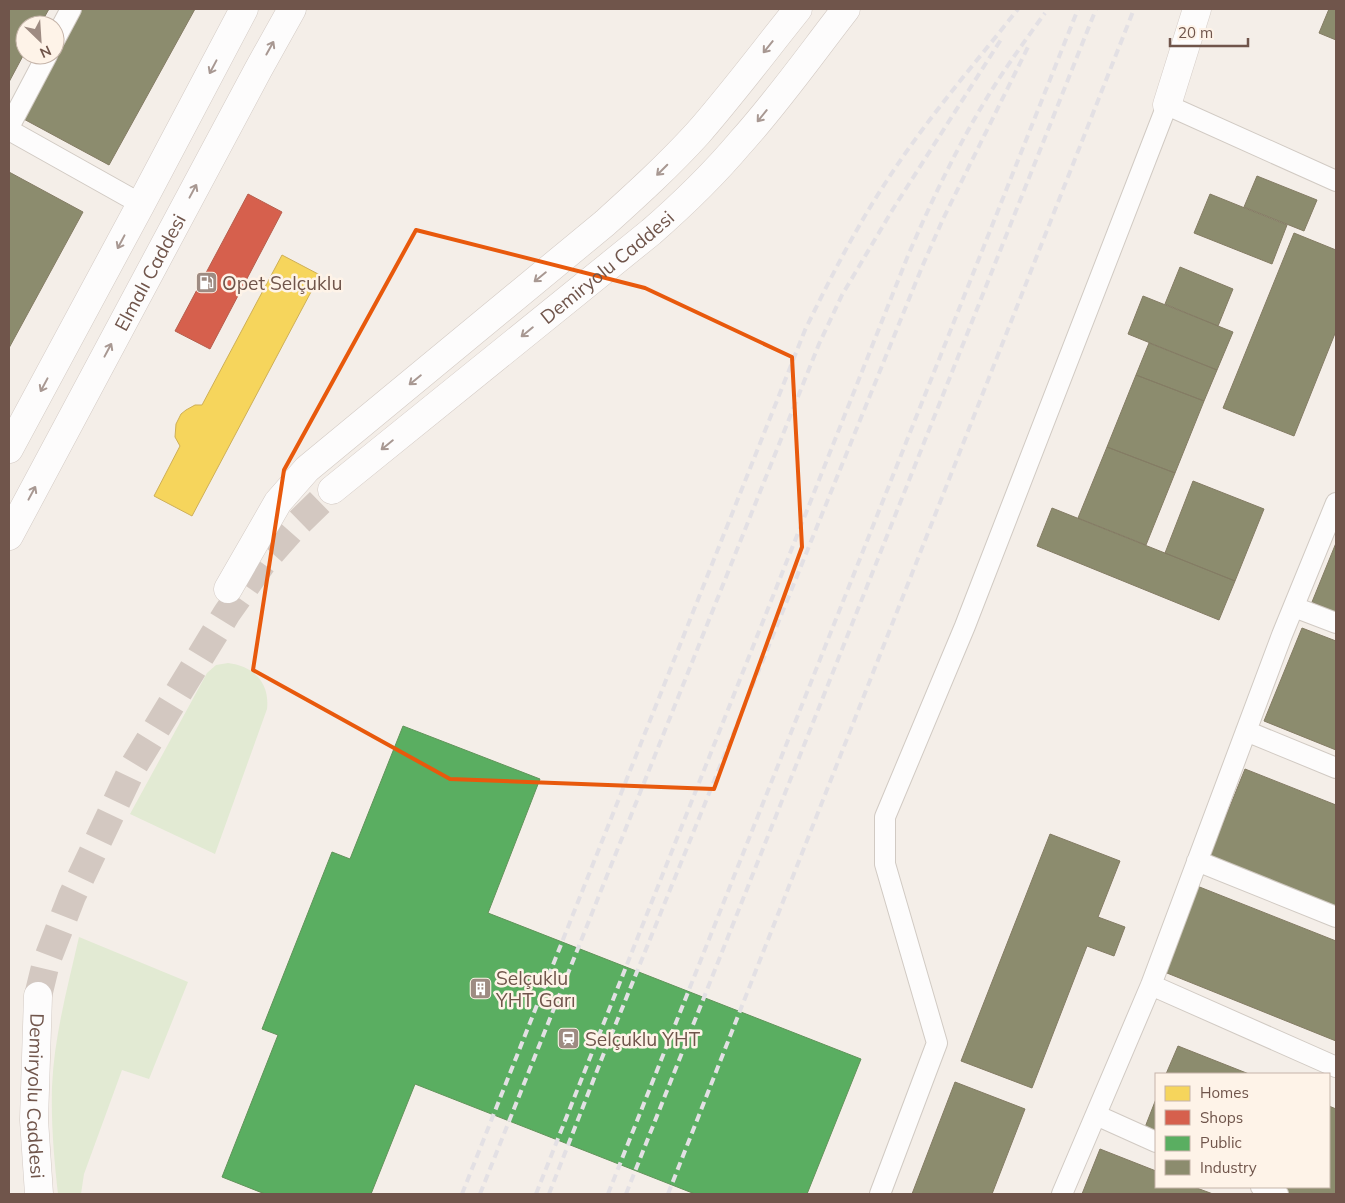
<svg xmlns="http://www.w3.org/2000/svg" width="1345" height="1203" viewBox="0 0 1345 1203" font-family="Mulish,sans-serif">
<rect width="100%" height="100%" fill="#f4eee8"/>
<path fill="#e2ead3" d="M228 663C254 666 270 683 267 709L215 854 130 814 207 673 216 665Z
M79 937 188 982 149 1079 122 1070 84 1174 81 1194H58C54 1159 51 1123 52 1087 54 1036 68 986 79 937Z"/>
<path fill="#f6d55c" stroke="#ceaf57" d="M282 255 320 275 192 516 154 496 180 446 175 437 176 424 181 414 186 410 195 405H202Z"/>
<path fill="#d6604d" stroke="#b75d4c" d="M248 194 282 212 210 349 175 331Z"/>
<path fill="#5aae61" stroke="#61935a" d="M403 726 540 779 488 913 861 1059 807 1194H695L415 1084 371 1194H265L222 1177 278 1035 262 1029 332 852 350 859Z"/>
<path fill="#8c8c6e" stroke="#847c64" d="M9 9H49L40 25H25V52L9 82Z
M80 9H195L109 165 20 117Z
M1329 9H1336V40L1319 33Z
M9 172 83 212 9 348Z
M1257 176 1317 200 1304 231 1244 207Z
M1210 194 1287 225 1272 264 1194 233Z
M1294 233 1336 250V331L1294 436 1223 408Z
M1180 267 1233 289 1218 326 1165 304Z
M1143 296 1233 332 1217 370 1128 334Z
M1149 343 1217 370 1204 401 1136 375Z
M1136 375 1204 401 1175 473 1107 447Z
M1107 447 1175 473 1146 545 1078 518Z
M1193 481 1264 509 1235 581 1165 553Z
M1052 508 1235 581 1219 620 1037 546Z
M1336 543V612L1312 602Z
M1302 628 1336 641V750L1264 721Z
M1245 769 1336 805V915L1207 863Z
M1050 834 1120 861 1098 917 1125 927 1114 956 1087 946 1032 1088 961 1061Z
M1197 886 1336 941V1041L1162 971Z
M1178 1046 1249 1074H1166Z
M955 1082 1025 1109 992 1194H912Z
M1156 1099V1141L1142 1135Z
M1329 1106 1336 1109V1194H1290L1271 1187H1329Z
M1100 1149 1156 1171V1187H1194L1213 1194H1082Z"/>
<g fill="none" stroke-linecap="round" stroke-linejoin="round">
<path stroke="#d3c8c1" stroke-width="28" stroke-dasharray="28 14" stroke-linecap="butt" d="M38 996 46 963 72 896 133 767 227 613 263 562 294 527 332 490"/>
<defs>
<path id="street" d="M55 39 71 9
M9 127 47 55
M9 130 141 204
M1294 607 1336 623
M1246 731 1336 768
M1197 861 1336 917
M1151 985 1336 1067
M1096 1115 1156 1142
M1261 1187 1278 1194
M880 1194 937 1043 885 864V817L965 626 1167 105 1336 181
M1062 1194 1151 985 1282 635 1336 503"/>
<g id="secondary">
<path d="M1167 105 1197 9"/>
<path d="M9 449 141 204 244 9"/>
<path id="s1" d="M332 490 651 232C683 204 713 175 740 143 778 101 811 54 846 9"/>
<path id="s2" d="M9 536 258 70 292 9"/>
<path d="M228 589 278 502 307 469 605 223C637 194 669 165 698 133 733 93 765 50 798 9"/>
<path id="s3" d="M38 996 34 1120 39 1194"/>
</g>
</defs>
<use href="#street" stroke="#d1cac3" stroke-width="22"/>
<use href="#secondary" stroke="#d3cac4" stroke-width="29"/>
<use href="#street" stroke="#fdfcfc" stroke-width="20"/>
<use href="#secondary" stroke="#fdfcfc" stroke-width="28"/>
<path stroke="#e3e0e4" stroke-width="4" stroke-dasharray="8 5" stroke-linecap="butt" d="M462 1194 805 330C830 279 855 229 886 182 925 121 973 66 1018 9
M480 1194 819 344 842 295 893 209 1002 38
M536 1194 907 258C930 204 955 151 985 101 1003 71 1024 42 1045 13
M549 1194 602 1058 922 267 943 219 1029 45
M608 1194 1078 9
M626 1194 1096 9
M668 1194 1134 9"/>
</g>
<defs><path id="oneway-shaft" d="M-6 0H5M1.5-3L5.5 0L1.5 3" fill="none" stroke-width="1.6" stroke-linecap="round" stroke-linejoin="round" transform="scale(1.25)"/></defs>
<g stroke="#a89892">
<use href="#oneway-shaft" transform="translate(768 47) rotate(129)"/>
<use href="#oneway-shaft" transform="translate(270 48) rotate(-61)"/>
<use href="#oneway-shaft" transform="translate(213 67) rotate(118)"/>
<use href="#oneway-shaft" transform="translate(762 116) rotate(129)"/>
<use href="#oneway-shaft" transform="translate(662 170) rotate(135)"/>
<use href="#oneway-shaft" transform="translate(193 191) rotate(-62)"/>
<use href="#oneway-shaft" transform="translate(121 242) rotate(118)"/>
<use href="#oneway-shaft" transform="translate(540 277) rotate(141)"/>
<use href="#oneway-shaft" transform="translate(527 332) rotate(141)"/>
<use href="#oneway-shaft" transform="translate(108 350) rotate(-62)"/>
<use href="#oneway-shaft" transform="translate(415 380) rotate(141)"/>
<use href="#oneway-shaft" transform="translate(44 385) rotate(118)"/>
<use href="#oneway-shaft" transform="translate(387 445) rotate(141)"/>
<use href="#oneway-shaft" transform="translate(32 493) rotate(-62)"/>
</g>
<path fill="none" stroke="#e8590c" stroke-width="4" stroke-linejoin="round" d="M416 230 645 288 792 357 802 547 714 789 450 779 253 670 284 470Z"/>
<defs>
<symbol id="fuel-square" viewBox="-11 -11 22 22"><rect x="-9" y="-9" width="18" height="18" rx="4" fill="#9e8b82" stroke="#fef3e8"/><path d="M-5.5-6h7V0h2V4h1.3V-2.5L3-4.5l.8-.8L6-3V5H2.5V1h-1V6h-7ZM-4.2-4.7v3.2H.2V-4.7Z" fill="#fff"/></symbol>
<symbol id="building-square" viewBox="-11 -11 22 22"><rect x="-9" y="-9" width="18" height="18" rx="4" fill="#9e8b82" stroke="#fef3e8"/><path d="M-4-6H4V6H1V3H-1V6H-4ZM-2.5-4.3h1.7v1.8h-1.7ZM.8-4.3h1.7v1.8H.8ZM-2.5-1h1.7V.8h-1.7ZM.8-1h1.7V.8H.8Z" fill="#fff"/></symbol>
<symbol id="station-square" viewBox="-11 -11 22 22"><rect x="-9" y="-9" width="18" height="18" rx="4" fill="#9e8b82" stroke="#fef3e8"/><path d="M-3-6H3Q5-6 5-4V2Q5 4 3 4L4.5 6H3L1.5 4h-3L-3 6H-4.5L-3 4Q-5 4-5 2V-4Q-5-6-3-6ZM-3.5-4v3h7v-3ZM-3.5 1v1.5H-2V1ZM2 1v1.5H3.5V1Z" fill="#fff"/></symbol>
</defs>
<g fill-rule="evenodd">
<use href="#fuel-square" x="194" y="270" width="25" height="25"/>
<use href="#building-square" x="468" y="976" width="25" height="25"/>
<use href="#station-square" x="556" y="1026" width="25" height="25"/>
</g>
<g text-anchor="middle" stroke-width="5" stroke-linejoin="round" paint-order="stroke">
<g font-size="19" fill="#70554b" stroke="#fef3e8">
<text dy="7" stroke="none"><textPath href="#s1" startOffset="354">Demiryolu Caddesi</textPath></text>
<text dy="7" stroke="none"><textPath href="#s2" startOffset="299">Elmalı Caddesi</textPath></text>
<text dy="7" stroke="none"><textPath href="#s3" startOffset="100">Demiryolu Caddesi</textPath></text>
</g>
<g font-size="19" fill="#70554b" stroke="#fef3e8" text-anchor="start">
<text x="222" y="290">Opet Selçuklu</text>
<text x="496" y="985">Selçuklu<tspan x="496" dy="22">YHT Garı</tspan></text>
<text x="585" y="1046">Selçuklu YHT</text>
</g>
</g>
<rect width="1345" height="1203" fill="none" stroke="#70554b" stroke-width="20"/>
<rect x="1155" y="1073" width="175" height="115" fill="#fef3e8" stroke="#c5b4a9"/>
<rect x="1165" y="1086" width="25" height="15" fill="#f6d55c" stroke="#c5b4a9"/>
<text x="1200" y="1098" font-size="15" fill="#70554b">Homes</text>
<rect x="1165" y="1110" width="25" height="15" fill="#d6604d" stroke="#c5b4a9"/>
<text x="1200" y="1123" font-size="15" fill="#70554b">Shops</text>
<rect x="1165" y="1136" width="25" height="15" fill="#5aae61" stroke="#c5b4a9"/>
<text x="1200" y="1148" font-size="15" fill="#70554b">Public</text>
<rect x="1165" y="1160" width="25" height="15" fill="#8c8c6e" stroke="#c5b4a9"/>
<text x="1200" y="1173" font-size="15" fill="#70554b">Industry</text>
<g transform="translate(40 40) rotate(155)"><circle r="24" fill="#fef3e8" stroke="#c5b4a9"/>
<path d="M0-4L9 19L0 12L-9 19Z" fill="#9e8b82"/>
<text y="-8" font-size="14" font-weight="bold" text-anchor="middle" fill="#70554b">N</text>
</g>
<path d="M1170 38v8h78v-8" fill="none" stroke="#70554b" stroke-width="2.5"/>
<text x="1178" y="38" font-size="15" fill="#70554b" stroke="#fef3e8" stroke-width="4" paint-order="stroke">20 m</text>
</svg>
